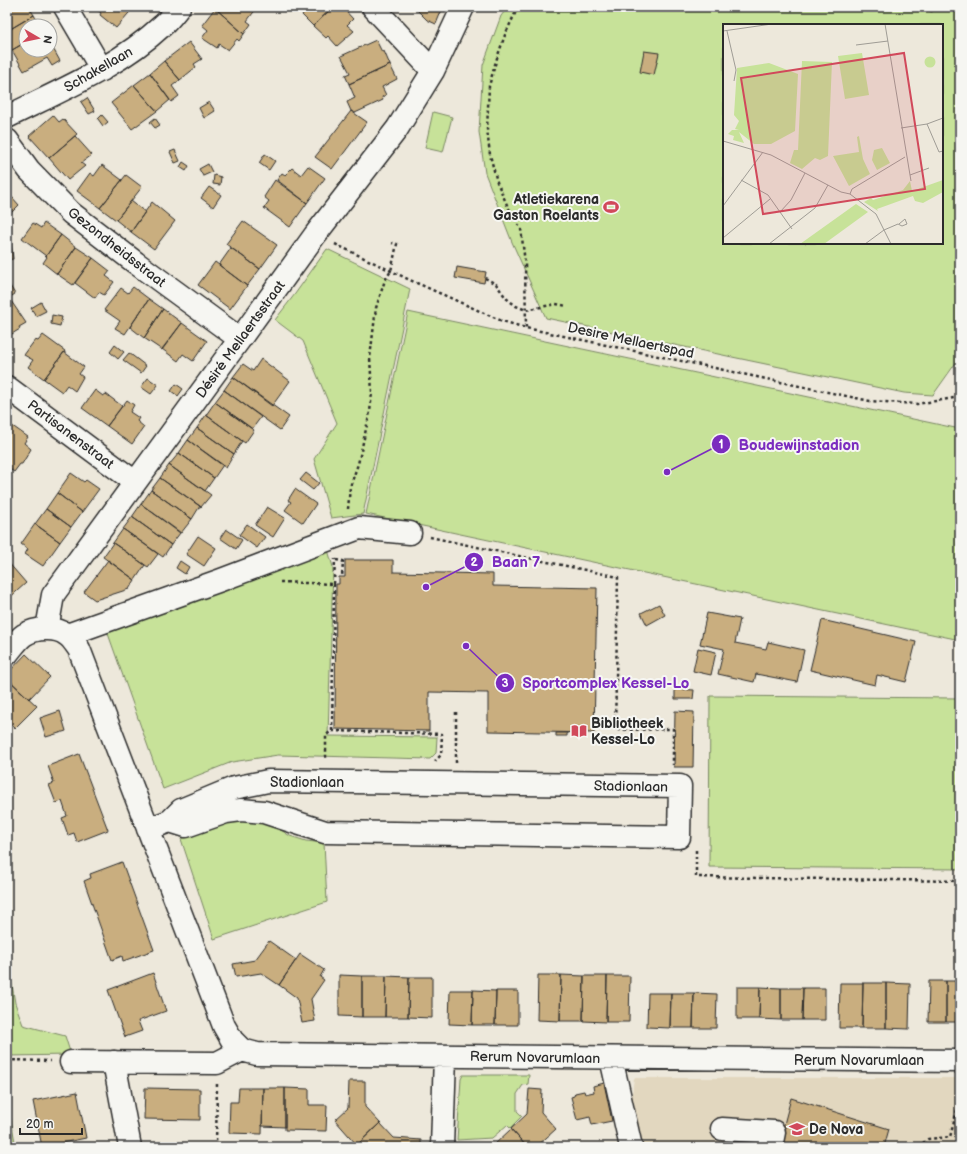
<svg xmlns="http://www.w3.org/2000/svg" width="967" height="1154" viewBox="0 0 967 1154" font-family="'Balsamiq Sans',sans-serif">
<rect width="100%" height="100%" fill="#ede8db"/>
<filter id="ink" filterUnits="userSpaceOnUse"><feTurbulence type="fractalNoise" baseFrequency=".025" numOctaves="2"/><feDisplacementMap in="SourceGraphic" scale="8" xChannelSelector="R" yChannelSelector="G"/><feConvolveMatrix kernelMatrix="1 2 1 2 8 2 1 2 1" color-interpolation-filters="sRGB"/></filter>
<g filter="url(#ink)">
<path fill="#e2d7bf" d="M634 1078H960V1147H638L630 1111Z"/>
<path fill="#c7e299" stroke="#798662" fill-rule="evenodd" d="M508 7H960V357L933 395 904 393 546 318 512 242 485 173 479 132 483 65 501 16ZM724 25H942V243H724Z
M433 112 452 117 443 152 425 148Z
M327 249 410 289 363 514 331 518 314 459 337 423 303 341 275 320 295 294Z
M408 312 960 429V640L366 514Z
M328 550 333 567 328 736 437 737 436 753 430 759 278 755 232 762 163 789 106 628Z
M710 696 960 698V869L709 867Z
M254 819 275 826 290 836 306 841 324 843 327 902 214 939 181 839 226 822Z
M7 955 15 1003 23 1025 65 1036 71 1055 7 1056Z
M463 1075H529L528 1084 523 1085 517 1094V1111L522 1116 510 1128 507 1125 492 1138 457 1140 461 1079Z
M7 1099 16 1147H7Z"/>
<path fill="#c9ae7f" stroke="#2b2b2b" d="M7 7H29L34 15 7 31Z
M94 7H134L116 28 100 15 101 13Z
M216 7H253L256 9 247 21 251 24 244 34 215 8Z
M300 7H333L313 26 302 15 304 12Z
M333 7H342L353 19 347 25 354 31 337 46 328 36 326 38 313 26Z
M414 7H443L436 24 427 20Z
M215 8 244 34 239 41 237 39 228 50 219 44 217 48 202 38 208 30 202 25Z
M34 15 40 26H26V42L7 53V31Z
M376 40 382 52 384 51 390 65 349 84 345 75 350 73 341 56Z
M26 42V50H50V43L60 61 52 66 47 58 24 71 12 50Z
M189 42 202 59 194 64 196 67 180 80 164 61Z
M644 51 659 53 654 75 640 72Z
M164 61 180 80 172 86 179 96 171 102 150 73Z
M390 65 397 79 382 87 386 95 382 97 383 100 355 113 351 111 347 102 355 98 349 84Z
M150 73 170 100 157 111 134 85Z
M134 85 157 111 132 129 111 103Z
M87 98 95 111 89 114 81 102Z
M209 102 215 111 204 118 199 108Z
M351 111 367 122 332 169 315 157Z
M53 115 59 122 63 119 77 134 49 158 29 136Z
M102 115 108 122 103 126 98 119Z
M155 118 160 125 155 128 150 122Z
M75 136 92 155 81 163 85 166 68 180 49 158Z
M175 150 180 161 175 163 170 152Z
M265 154 275 161 269 170 259 163Z
M183 162 189 166 186 171 180 167Z
M208 164 212 172 203 176 199 169Z
M102 165 122 180 100 208 77 191 90 173 94 176Z
M308 166 325 178 307 203 277 180 282 173 285 175 292 168 301 175Z
M126 175 142 187 116 220 100 208Z
M214 175 221 177 220 185 213 184Z
M275 180 307 203 290 227 264 208 269 201 264 197Z
M209 187 221 195 213 207 201 198Z
M12 197 19 205 9 215 7 212V203Z
M131 201 145 212 131 232 116 220Z
M152 202 175 221 154 249 131 232Z
M243 221 277 245 260 269 226 244Z
M33 223 41 228 44 223 61 235 46 256 22 238Z
M61 235 76 247 57 274 43 263 47 257 46 256Z
M7 243H11L13 259 7 260Z
M76 247 93 258 73 285 57 274Z
M231 248 260 269 247 286 219 265Z
M93 258 110 271 106 276 114 282 104 295 99 292 95 298 75 283Z
M215 262 247 286 230 309 198 285Z
M457 267 486 272 484 283 455 278Z
M7 281 15 294 7 299Z
M133 287 149 299 125 334 115 328 120 321 104 310 121 288 128 293Z
M9 298 26 323 19 327 20 329 7 337V299Z
M149 299 163 309 144 338 130 327Z
M41 302 46 311 36 316 31 308Z
M163 309 182 323 162 350 144 338Z
M52 315 62 317 60 326 51 324Z
M182 323 207 341 193 361 183 354 178 361 162 349Z
M43 335 65 351 44 379 28 367 33 360 24 355 35 340 38 341Z
M115 345 124 352 118 359 110 352Z
M64 352 84 367 79 374 83 377 75 391 67 385 62 392 44 379Z
M129 353 146 366 141 373 123 360Z
M261 359 290 381 272 406 233 377 243 364 253 371Z
M233 377 289 417 280 430 224 390Z
M148 378 158 385 151 394 141 387Z
M176 384 183 389 178 396 171 391Z
M95 390 103 396 106 394 122 406 107 426 82 408Z
M224 390 261 417 252 429 215 402Z
M127 400 134 405 130 412 139 418 137 421 144 427 132 444 107 426Z
M215 402 254 430 245 443 206 415Z
M206 415 242 441 234 454 197 428Z
M11 425 28 437 24 443 31 449 22 464H20L14 472 7 467V430Z
M197 428 234 454 226 468 188 440Z
M188 440 223 465 214 478 179 453Z
M179 453 214 478 205 491 169 465Z
M169 465 211 495 201 507 160 478Z
M71 473 84 482 86 480 99 489 82 512 57 493Z
M306 473 319 483 313 490 300 480Z
M160 478 200 506 192 519 151 490Z
M295 489 316 504 303 523 285 510 291 502 288 500Z
M151 490 192 519 181 533 141 504Z
M57 493 82 512 71 527 46 509Z
M141 504 180 533 171 545 132 517Z
M267 507 285 518 273 537 255 525Z
M46 509 71 527 60 542 35 524Z
M132 517 171 545 163 557 123 529Z
M35 524 60 542 43 566 25 554 28 549 21 544Z
M247 524 265 537 257 548 239 535Z
M123 529 158 554 148 567 113 543Z
M226 529 242 540 236 549 220 538Z
M198 536 216 548 204 566 186 554Z
M113 543 145 565 135 580 103 557Z
M108 560 135 580 129 589 95 600 84 592Z
M345 560H393V572L493 574V586L597 588 594 733 488 731V693L429 692V731L335 729 336 584H339V577H345Z
M7 561 26 583 7 600Z
M180 561 189 567 185 574 176 568Z
M659 604 665 615 647 625 641 613Z
M707 613 740 619 735 643 766 649 768 642 804 650 797 682 756 674 754 682 718 674 724 649 700 644Z
M822 620 916 642 906 682 877 675 875 685 810 670Z
M698 648 716 652 711 675 693 671Z
M26 654 50 677 29 699 7 678V674Z
M7 678 37 706 15 728 7 721Z
M675 689 694 690 693 699H675Z
M60 711 66 731 46 737 40 718Z
M675 711 694 712 693 767H674Z
M556 733H567V736H556Z
M79 754 108 830 77 842 74 833 68 835 62 818 67 816 62 801 56 803 49 785 54 783 48 766Z
M122 862 154 950 123 961 122 956 112 960 84 881 91 878 90 874Z
M269 941 296 960 279 985 261 973 236 977 233 964 255 960Z
M300 954 324 970 320 977 324 980 311 999 315 1021 302 1023 297 998 279 985Z
M153 973 166 1011 138 1021 142 1031 125 1037 108 990Z
M339 975 362 976V1017L339 1016Z
M538 975H561L560 1021 537 1020Z
M561 975 584 976 583 1021H560Z
M362 976H386L385 1017H362Z
M386 976 409 977 408 1017H385Z
M584 976H607L606 1022 583 1021Z
M607 976H630L629 1022H606Z
M409 977H432V1018L408 1017Z
M929 981H946V1022H928Z
M946 981H960V1022H946Z
M840 983H863L862 1028H839Z
M863 983H886V1028H862Z
M886 983 910 984 909 1029 886 1028Z
M737 987H760L759 1019H737Z
M760 987 781 988V1020L759 1019Z
M781 988H803L802 1020H781Z
M803 988H825V1020H802Z
M450 990H473L472 1025 449 1024Z
M473 990 496 991 495 1025H472Z
M496 991H518V1025H495Z
M648 993H671L670 1028 647 1027Z
M671 993H694L693 1028H670Z
M694 993 717 994 716 1028H693Z
M349 1081H365V1107L380 1123 357 1145 335 1120 348 1108Z
M604 1083 612 1121 592 1125 590 1117 577 1120 571 1097 574 1096 575 1093 584 1091 585 1094 594 1092 593 1086Z
M145 1088 200 1089V1120L144 1119Z
M239 1088H263L262 1134 229 1133 230 1102H238Z
M263 1088H285V1127L262 1126Z
M285 1088 309 1089V1105H327L326 1131 285 1130Z
M529 1089 542 1090 541 1112 556 1129 536 1147H527L511 1129 527 1114Z
M77 1092 86 1138 42 1147 33 1101Z
M791 1098 889 1129 884 1147H778Z
M380 1123 394 1138 421 1140V1147H359L357 1145Z
M511 1129 527 1147H469V1144L494 1145Z"/>
<g fill="none" stroke-linecap="round" stroke-linejoin="round">
<defs>
<path id="minor" d="M65 7 102 70
M373 7 433 71
M7 117C61 90 118 67 163 25 169 20 174 13 179 7
M7 140 29 170 71 213 136 263 240 339
M7 387 135 482
M47 629 53 595 240 339 315 235 397 129 433 71 463 7
M67 635 221 580 359 528 410 533
M7 654C12 648 18 639 24 635 35 628 56 626 67 635 72 638 75 644 79 649L224 1026 232 1040 242 1050
M148 829 170 821 181 810 234 788 268 781 680 786 679 837 325 832 264 812 241 810 226 812 186 826 170 821
M611 1058 631 1147
M71 1062 217 1063 242 1050 257 1054 960 1061
M114 1062 130 1147
M722 1129 774 1132 771 1147
M442 1147 445 1056"/>
</defs>
<use href="#minor" stroke="#2b2b2b" stroke-width="25"/>
<path stroke="#2b2b2b" stroke-width="2.5" stroke-dasharray="3 3" stroke-linecap="butt" d="M518 7 505 35 496 61 489 86 487 129 490 155 497 182 508 207 521 229 525 263 526 328
M931 12 932 7
M335 244 410 280 502 321 526 328 870 401 917 404 960 397
M485 278 496 284 506 298 516 306 526 310 556 304 567 306
M348 509 350 487 358 464 370 412 372 392 370 358 376 308 385 280 391 271 397 244 392 243
M430 537 618 577 615 730 673 729V765
M336 560 343 561 342 577
M280 582 334 584 332 731 326 735V760
M334 584 335 559
M332 731 442 734 441 755 435 761
M456 763V711
M696 850V877L960 881
M7 1060 50 1061
M7 1127 11 1147
M216 1147 217 1083
M918 1147 928 1139 950 1137 960 1099"/>
<use href="#minor" stroke="#f6f6f2" stroke-width="22"/>
</g>
</g>
<defs>
<symbol id="stadium-bare" viewBox="-9 -9 18 18"><path d="M0-5a6.5 5 0 1 0 0 10a6.5 5 0 1 0 0-10ZM-3.5-1.8h7v3.6h-7Z" fill="#d1495b" stroke="#f6f6f2" stroke-width="2.5" paint-order="stroke"/></symbol>
<symbol id="library-bare" viewBox="-9 -9 18 18"><path d="M-6-4Q-3-5.5-.7-3.5V5Q-3 3-6 4ZM6-4Q3-5.5 .7-3.5V5Q3 3 6 4Z" fill="#d1495b" stroke="#f6f6f2" stroke-width="2.5" paint-order="stroke"/></symbol>
<symbol id="school-bare" viewBox="-9 -9 18 18"><path d="M0-5L7-2L0 1L-7-2ZM-4 1L0 2.5L4 1V4Q0 6-4 4Z" fill="#d1495b" stroke="#f6f6f2" stroke-width="2.5" paint-order="stroke"/></symbol>
</defs>
<g fill-rule="evenodd">
<use href="#stadium-bare" x="600" y="196" width="22" height="22"/>
<use href="#library-bare" x="568" y="720" width="22" height="22"/>
<use href="#school-bare" x="786" y="1118" width="22" height="22"/>
</g>
<g text-anchor="middle" stroke-width="4" stroke-linejoin="round" paint-order="stroke">
<g font-size="14" fill="#2b2b2b" stroke="#f6f6f2">
<text transform="translate(98 69) rotate(-30)" y="5">Schakellaan</text>
<text transform="translate(117 247) rotate(38)" y="5">Gezondheidsstraat</text>
<text transform="translate(240 339) rotate(-54)" y="5">Désiré Mellaertsstraat</text>
<text transform="translate(631 340) rotate(12)" y="5">Desire Mellaertspad</text>
<text transform="translate(71 434) rotate(37)" y="5">Partisanenstraat</text>
<text x="307" y="787">Stadionlaan</text>
<text transform="translate(631 786) rotate(1)" y="5">Stadionlaan</text>
<text transform="translate(535 1057) rotate(1)" y="5">Rerum Novarumlaan</text>
<text x="859" y="1065">Rerum Novarumlaan</text>
</g>
<g font-size="14" font-weight="bold" fill="#2b2b2b" stroke="#f6f6f2" text-anchor="start">
<text x="599" y="204" text-anchor="end">Atletiekarena<tspan x="599" dy="16">Gaston Roelants</tspan></text>
<text x="591" y="728">Bibliotheek<tspan x="591" dy="16">Kessel-Lo</tspan></text>
<text x="809" y="1134">De Nova</text>
</g>
</g>
<g transform="translate(723 24)">
<rect width="220" height="220" fill="#ede8db"/>
<path d="M139 29 146 71 122 75 115 32ZM201.5 38a5.5 5.5 0 1 1 11 0a5.5 5.5 0 1 1-11 0ZM79 37 109 38 105 132 97 136 92 134 79 145 67 139 71 126H75ZM46 39 75 50 72 107 48 120H31L16 108 21 119 10 116 11 112 5 110 9 106H16L12 105 16 97 11 91 14 44ZM136 112 140 135 147 150 126 162 110 132 136 128 134 113ZM159 124 167 139 154 146 149 136 151 126ZM220 156V168L200 179 192 177 190 172 154 185 155 187 141 178 148 174 150 176 180 166 187 157 189 167ZM133 180 145 188 101 220H77Z" fill="#c7e299"/>
<path fill="none" stroke="#9f9c95" stroke-width="1" d="M162 0 188 157M0 7 49 0M4 7 13 46 11 57M133 21 165 17M204 100 220 94M178 104 204 100 216 128 220 127M0 117 48 131 118 168 127 170M187 151 206 144M18 156 45 171 69 205M127 170 129 165 182 133M127 170 153 190 168 220M0 182 40 128M57 188 68 176 82 149M0 214 47 175M46 220 92 184 105 161M142 220 161 206 175 200 179 202 184 200 182 195 176 200"/>
<path fill="#d1495b" fill-opacity="0.15" stroke="#d1495b" stroke-width="2" d="M181 29 202 165 40 190 18 54Z"/>
<rect width="220" height="220" fill="none" stroke="#2b2b2b" stroke-width="2"/>
</g>
<path fill="none" stroke="#7b2cbf" stroke-width="1.5" d="M667 472L721 444M426 587L474 562M466 646L505 683"/>
<g fill="#7b2cbf" stroke="#f6f6f2" stroke-width="1.5">
<circle cx="667" cy="472" r="4"/>
<circle cx="426" cy="587" r="4"/>
<circle cx="466" cy="646" r="4"/>
<circle cx="721" cy="444" r="10"/>
<circle cx="474" cy="562" r="10"/>
<circle cx="505" cy="683" r="10"/>
</g>
<g font-size="12" text-anchor="middle" font-weight="bold" fill="#fff">
<text x="721" y="448">1</text>
<text x="474" y="566">2</text>
<text x="505" y="687">3</text>
</g>
<g font-size="15" text-anchor="middle" font-weight="bold" fill="#7b2cbf" stroke="#f6f6f2" stroke-width="4" stroke-linejoin="round" paint-order="stroke">
<text x="799" y="450">Boudewijnstadion</text>
<text x="516" y="567">Baan 7</text>
<text x="606" y="688">Sportcomplex Kessel-Lo</text>
</g>
<rect width="967" height="1154" fill="none" stroke="#f6f6f2" stroke-width="24"/>
<rect x="12" y="12" width="943" height="1130" fill="none" stroke="#2b2b2b" stroke-width="1.5" filter="url(#ink)"/>
<g transform="translate(38 38) rotate(99)"><circle r="19" fill="#f6f6f2" stroke="#a5a5a2"/>
<path d="M0-3L7 15L0 10L-7 15Z" fill="#d1495b"/>
<text y="-6" font-size="11" font-weight="bold" text-anchor="middle" fill="#2b2b2b">N</text>
</g>
<path d="M20 1128v6h62v-6" fill="none" stroke="#2b2b2b" stroke-width="2"/>
<text x="26" y="1128" font-size="12" fill="#2b2b2b" stroke="#f6f6f2" stroke-width="3" paint-order="stroke">20 m</text>
</svg>
